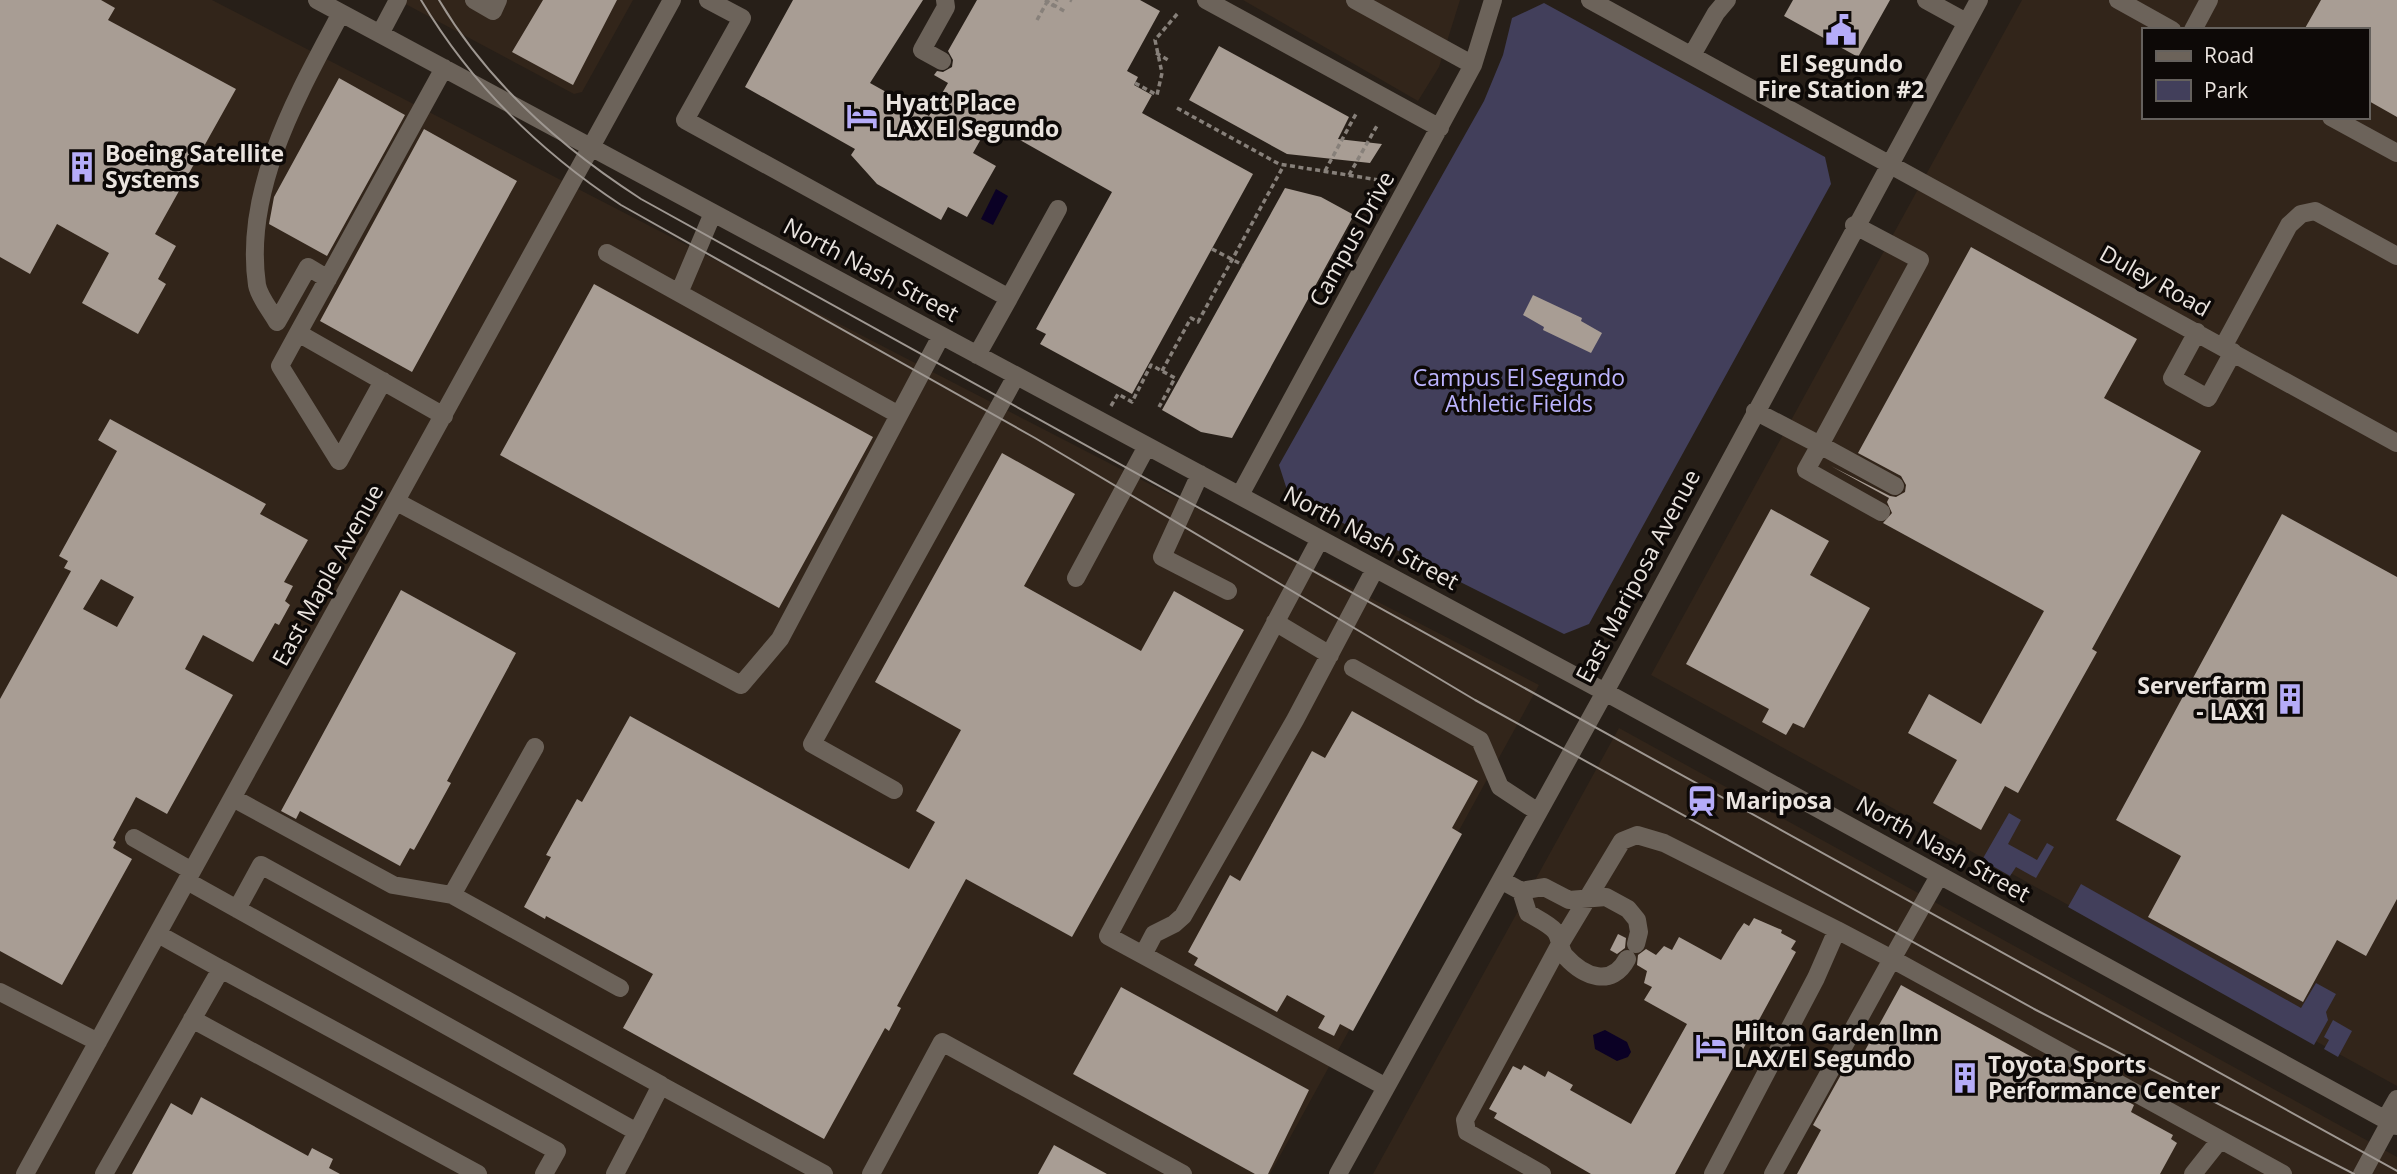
<svg xmlns="http://www.w3.org/2000/svg" width="2397" height="1174" viewBox="0 0 2397 1174" font-family="'Open Sans',sans-serif">
<rect width="100%" height="100%" fill="#271f18"/>
<path fill="#32251a" fill-rule="evenodd" d="M0 0H212L1539 685 1270 1174H0Z
M398 0H633L582 92 574 94Z
M1243 0H1460L1439 67 1418 101Z
M2022 0H2397V1086L1651 675ZM2143 30H2367V117H2143Z
M1619 728 2397 1157V1174H1373Z"/>
<path fill="#423f5b" d="M1544 3 1825 157 1831 184 1589 624 1564 634 1289 496 1279 465 1484 101 1503 55 1512 18Z
M2009 813 2021 820 2008 844 2037 860 2047 843 2054 847 2036 878 2016 867 2010 876 1982 860Z
M2081 884 2301 1008 2316 983 2336 994 2326 1012 2328 1020 2314 1045 2068 907Z
M2333 1020 2352 1031 2338 1057 2324 1049 2329 1040 2324 1037Z"/>
<path fill="#0b0125" d="M996 189 1008 196 993 225 981 219Z
M1605 1030 1627 1042 1631 1052 1628 1057 1617 1061 1595 1049 1593 1035Z"/>
<path fill="#a89d94" fill-rule="evenodd" d="M0 0H101L115 8 108 20 236 89 155 234 176 246 158 279 166 284 138 334 82 303 109 253 57 224 30 274 0 257Z
M543 0H617L573 85 512 52Z
M793 0H923L870 83 929 116 948 83 934 75 937 71 943 72 952 67 953 60 948 51 977 0H1140L1160 11 1127 71 1138 77 1134 85 1152 95 1142 113 1253 174 1132 394 1040 344 1046 334 1036 329 1112 192 990 123 973 153 996 166 967 217 948 207 941 220 877 184 851 155 855 149 745 87Z
M1793 0H1890L1858 57 1784 16Z
M2321 0H2397V117L2367 100V30H2304Z
M1219 46 1349 117 1338 139 1382 144 1370 163 1287 154 1189 100Z
M339 78 405 115 327 256 269 224 274 197Z
M424 129 517 181 412 372 320 321Z
M1285 188 1321 197 1354 215 1232 438 1201 432 1162 410Z
M1971 247 2137 339 2104 398 2201 451 2092 649 2097 652 2018 793 2005 786 1981 830 1933 803 1957 760 1908 733 1929 694 1981 724 2044 611 1883 523 1892 513 1887 502 1889 498 1831 466 1890 496 1896 497 1905 492 1906 485 1901 476 1858 453Z
M594 284 873 437 779 608 500 455Z
M1533 295 1582 318 1581 321 1602 333 1591 353 1543 330 1544 327 1523 315Z
M110 419 266 504 260 514 308 540 284 582 293 586 285 601 290 605 279 625 275 623 253 662 203 635 185 669 233 695 167 814 136 797 113 840 116 842 113 848 132 859 62 985 0 951V699L71 571 64 568 68 561 59 556 117 451 98 440ZM101 579 134 597 117 627 83 609Z
M1002 453 1075 494 1024 586 1141 651 1174 591 1244 630 1072 937 966 879 897 1006 901 1008 889 1031 885 1028 824 1139 623 1028 653 974 546 916 545 919 524 907 551 857 546 855 577 799 582 802 630 716 909 869 935 822 916 811 961 730 875 682Z
M1771 509 1829 541 1810 575 1870 608 1804 728 1793 723 1786 735 1762 722 1769 709 1686 664Z
M2282 514 2397 577V899L2366 956 2337 940 2303 1002 2148 917 2181 856 2116 820Z
M401 590 516 653 447 781 451 783 428 825 414 850 410 848 400 866 300 811 296 819 281 811Z
M1352 711 1478 781 1452 828 1462 834 1353 1031 1340 1024 1334 1036 1318 1028 1325 1016 1287 995 1277 1012 1194 965 1198 958 1188 952 1230 875 1240 881 1312 751 1325 758Z
M1754 918 1782 930 1781 933 1796 941 1791 949 1796 952 1675 1174H1591L1494 1118 1497 1113 1489 1109 1513 1066 1521 1070 1524 1065 1545 1077 1548 1071 1573 1085 1570 1090 1631 1124 1687 1024 1644 1000 1652 987 1644 983 1647 971 1637 965 1638 955 1646 949 1656 955 1664 946 1672 950 1679 937 1721 960 1737 933 1744 923 1749 926Z
M1618 934 1626 938 1625 948 1617 954 1610 950Z
M1901 985 2050 1067 2053 1061 2134 1105 2131 1112 2173 1135 2171 1139 2177 1143 2160 1174H1797L1821 1130 1813 1125 1843 1071 1851 1076Z
M1121 987 1309 1090 1268 1174H1255L1073 1074Z
M201 1097 308 1156 312 1148 333 1159 329 1168 340 1174H132L171 1103 192 1115Z
M1054 1145 1107 1174H1038Z"/>
<g fill="none" stroke-linecap="round" stroke-linejoin="round">
<path stroke="#87807a" stroke-width="3.5" stroke-dasharray="5 3.5" stroke-linecap="butt" d="M1045 0 1066 12
M1070 0 1072 1
M1037 20 1047 2 1054 6 1057 0
M1156 53 1168 60
M1135 83 1157 95 1162 73 1155 40 1178 13
M1177 108 1279 164 1385 181
M1325 171 1357 112
M1349 175 1378 124
M1212 249 1243 265
M1162 371 1191 318 1198 322 1284 165
M1111 406 1118 394 1132 402 1151 365 1175 378 1159 407"/>
<path stroke="#6c635a" stroke-width="18" d="M317 0 1605 692 2397 1126
M474 0 493 11 498 0
M708 0 742 18 685 120 1009 298 977 355
M1206 0 1440 128
M1355 0 1473 65
M1590 0 2397 443
M1926 0 1966 22
M2118 0 2172 30
M2193 30 2209 0
M380 34 398 0
M1692 55 1716 13 1727 0
M942 61 922 50 946 7 945 0
M444 68 298 333 444 416
M2331 117 2397 153
M607 253 679 293 713 213
M328 279 308 267 277 322C271 311 259 297 257 285 243 189 298 94 341 13
M679 293 899 415
M1009 298 1058 209
M2197 332 2172 378 2208 398 2233 352
M298 333 280 366 339 461 383 381
M2223 347 2289 225 2301 214 2315 211 2397 256
M1755 411 1820 445 1920 260 1854 225
M1200 474 1162 557 1228 591
M1240 495 1473 65 1493 0
M397 502 741 685 780 639 941 336
M1881 512 1806 470 1820 445 1895 486
M1375 569 1295 720 1183 916 1174 924 1154 934 1143 955 1386 1087
M1076 578 1147 446
M1275 622 1330 655
M1353 668 1480 740 1500 787 1538 812
M894 790 812 744 1016 376
M233 798 393 885 452 895 535 747
M134 838 192 871
M1939 876 1892 959 2283 1174
M1501 880 1521 891 1544 887 1569 900 1606 897 1628 909 1637 920 1639 932 1636 944
M187 881 637 1132 615 1174
M1521 891 1528 913C1536 918 1549 924 1555 931 1561 938 1559 949 1565 956 1584 977 1612 988 1627 959
M452 895 620 988
M237 909 261 865 661 1085 637 1132
M158 934 221 969
M1143 955 1108 936 1320 539
M0 992 98 1042
M192 1019 478 1174
M662 1086 824 1174
M2385 1120 2397 1099
M25 1174 672 0
M104 1174 221 969 557 1151 544 1174
M871 1174 942 1042 1183 1174
M1338 1174 1605 692 1979 0
M1542 1174 1467 1132 1465 1120 1560 944 1622 841 1637 835 1664 843 1837 930 1816 978 1713 1174
M1773 1174 1892 959 1837 930
M2193 1174 2220 1140
M2362 1174 2390 1122"/>
<path stroke="#9e9791" stroke-width="2" d="M421 0C471 84 539 151 621 205L1035 438 1475 700 2036 1010 2354 1174
M439 0C488 83 560 147 641 199L2397 1171"/>
</g>
<defs>
<symbol id="civic-bare" viewBox="-9 -9 18 18"><path d="M-.6-6.5H3V-4.5H.6V-3L4-1V1h2V6H-6V1h2V-1L-.6-3ZM-1.2 2.5V6h2.4V2.5Z" fill="#b5acf8" stroke="#0d0907" stroke-width="2.5" paint-order="stroke"/></symbol>
<symbol id="hotel-bare" viewBox="-9 -9 18 18"><path d="M-6-4.5h1.5V1H6V5H4.5V3h-9V5H-6ZM-4 0a1.8 1.8 0 1 1 3.6 0ZM.5 0V-2.5h3Q6-2.5 6 0Z" fill="#b5acf8" stroke="#0d0907" stroke-width="2.5" paint-order="stroke"/></symbol>
<symbol id="building-bare" viewBox="-9 -9 18 18"><path d="M-4-6H4V6H1V3H-1V6H-4ZM-2.5-4.3h1.7v1.8h-1.7ZM.8-4.3h1.7v1.8H.8ZM-2.5-1h1.7V.8h-1.7ZM.8-1h1.7V.8H.8Z" fill="#b5acf8" stroke="#0d0907" stroke-width="2.5" paint-order="stroke"/></symbol>
<symbol id="station-bare" viewBox="-9 -9 18 18"><path d="M-3-6H3Q5-6 5-4V2Q5 4 3 4L4.5 6H3L1.5 4h-3L-3 6H-4.5L-3 4Q-5 4-5 2V-4Q-5-6-3-6ZM-3.5-4v3h7v-3ZM-3.5 1v1.5H-2V1ZM2 1v1.5H3.5V1Z" fill="#b5acf8" stroke="#0d0907" stroke-width="2.5" paint-order="stroke"/></symbol>
</defs>
<g fill-rule="evenodd">
<use href="#civic-bare" x="1819" y="8" width="44" height="44"/>
<use href="#hotel-bare" x="840" y="94" width="44" height="44"/>
<use href="#building-bare" x="60" y="145" width="44" height="44"/>
<use href="#building-bare" x="2268" y="677" width="44" height="44"/>
<use href="#station-bare" x="1680" y="779" width="44" height="44"/>
<use href="#hotel-bare" x="1689" y="1024" width="44" height="44"/>
<use href="#building-bare" x="1943" y="1056" width="44" height="44"/>
</g>
<g text-anchor="middle" stroke-width="7" stroke-linejoin="round" paint-order="stroke">
<g font-size="23" font-weight="bold" fill="#eae4df" stroke="#0d0907" text-anchor="start">
<text x="1841" y="72" text-anchor="middle">El Segundo<tspan x="1841" dy="26">Fire Station #2</tspan></text>
<text x="885" y="111">Hyatt Place<tspan x="885" dy="26">LAX El Segundo</tspan></text>
<text x="105" y="162">Boeing Satellite<tspan x="105" dy="26">Systems</tspan></text>
<text x="2267" y="694" text-anchor="end">Serverfarm<tspan x="2267" dy="26">- LAX1</tspan></text>
<text x="1725" y="809">Mariposa</text>
<text x="1734" y="1041">Hilton Garden Inn<tspan x="1734" dy="26">LAX/El Segundo</tspan></text>
<text x="1988" y="1073">Toyota Sports<tspan x="1988" dy="26">Performance Center</tspan></text>
</g>
<g font-size="23" fill="#eae4df" stroke="#0d0907">
<text transform="translate(1352 239) rotate(-61)" y="8">Campus Drive</text>
<text transform="translate(871 270) rotate(28)" y="8">North Nash Street</text>
<text transform="translate(2155 281) rotate(29)" y="8">Duley Road</text>
<text transform="translate(1371 538) rotate(28)" y="8">North Nash Street</text>
<text transform="translate(328 575) rotate(-61)" y="8">East Maple Avenue</text>
<text transform="translate(1638 576) rotate(-62)" y="8">East Mariposa Avenue</text>
<text transform="translate(1943 849) rotate(29)" y="8">North Nash Street</text>
</g>
<g font-size="23" fill="#bcb4fe" stroke="#0d0907">
<text x="1519" y="386">Campus El Segundo<tspan x="1519" dy="26">Athletic Fields</tspan></text>
</g>
</g>
<rect x="2142" y="28" width="228" height="91" fill="#0d0907" stroke="#65615d" stroke-width="2"/>
<rect x="2156" y="51" width="35" height="10" fill="#6c635a" stroke="#65615d" stroke-width="2"/>
<text x="2204" y="63" font-size="21" fill="#eae4df">Road</text>
<rect x="2156" y="80" width="35" height="21" fill="#423f5b" stroke="#65615d" stroke-width="2"/>
<text x="2204" y="98" font-size="21" fill="#eae4df">Park</text>
</svg>
